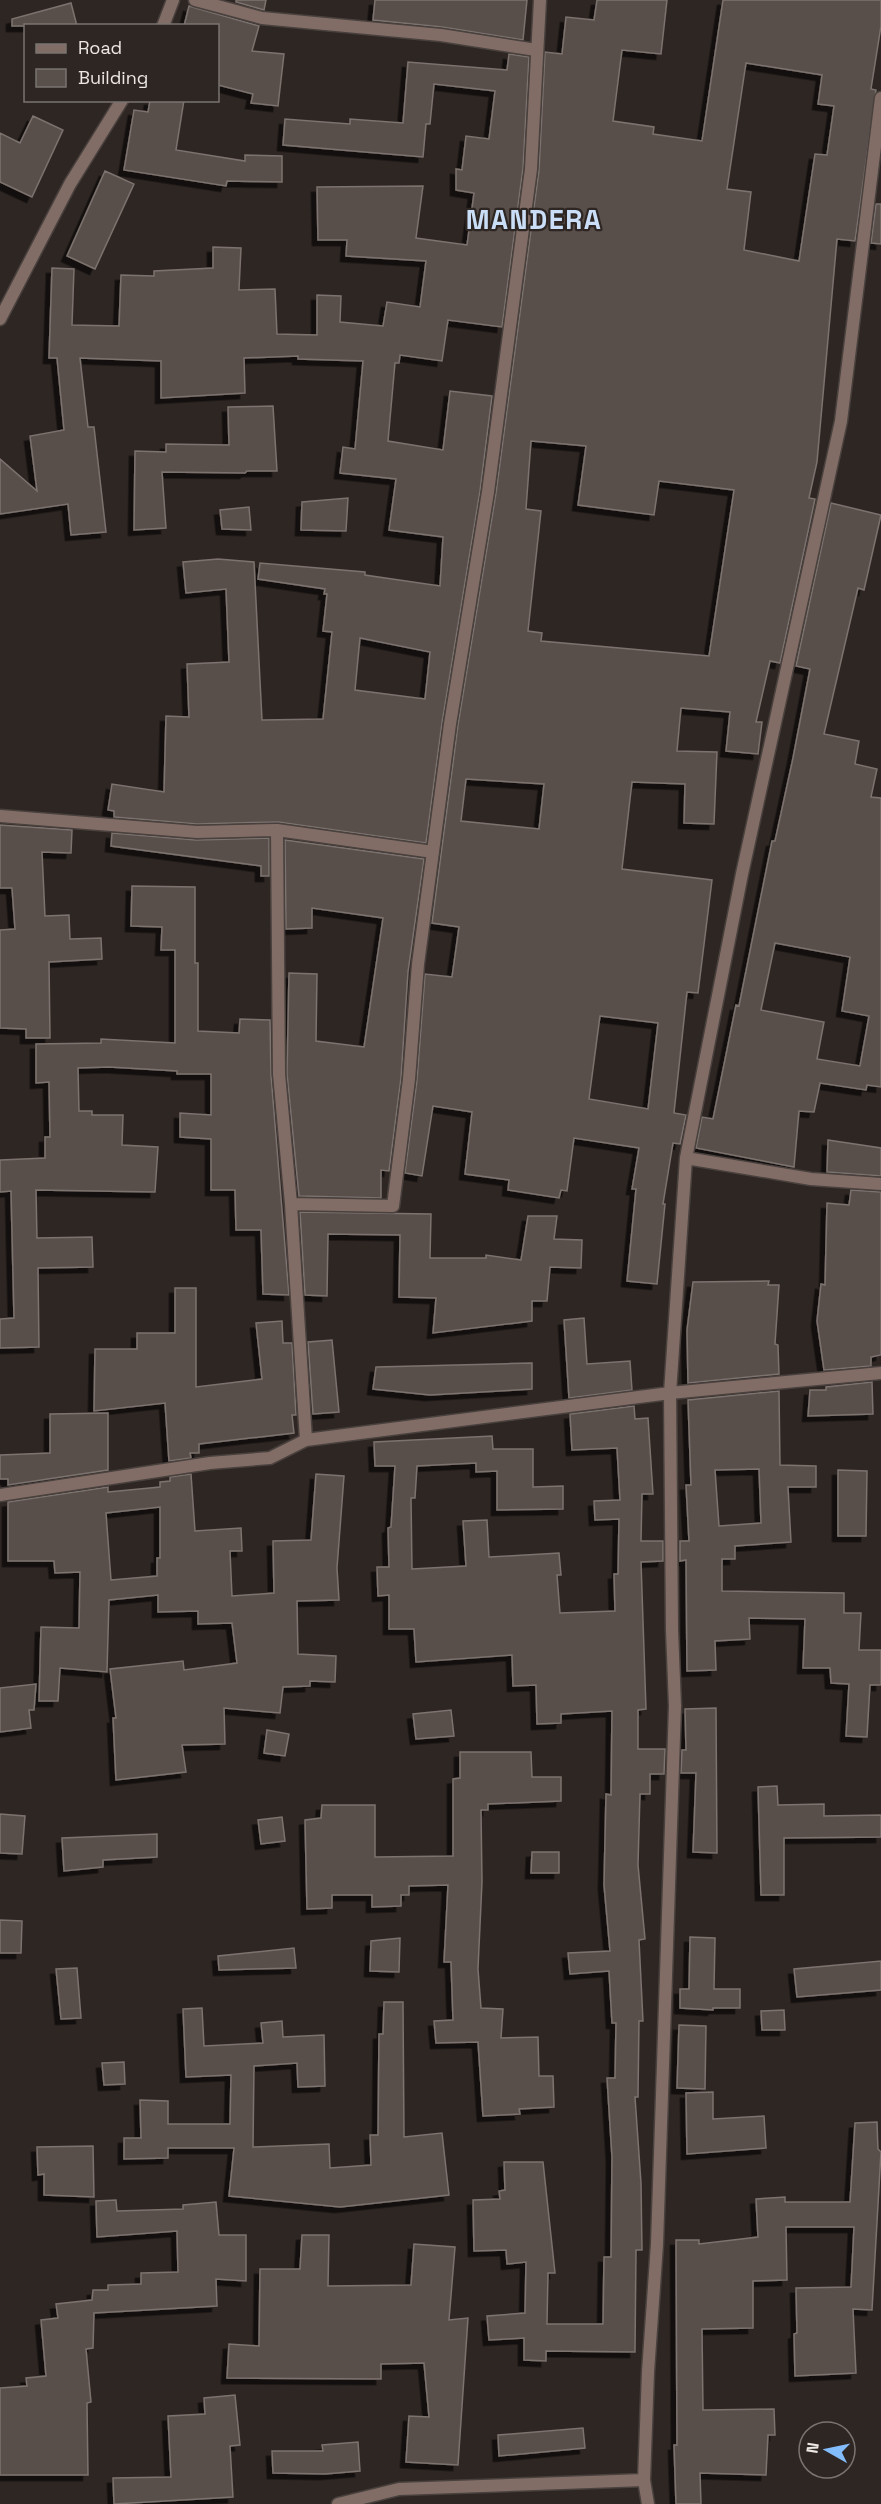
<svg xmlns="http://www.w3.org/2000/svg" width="881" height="2504" viewBox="0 0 881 2504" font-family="'Space Grotesk',sans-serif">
<defs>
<filter id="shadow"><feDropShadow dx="-5.5" dy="5.5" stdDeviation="0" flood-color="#0009"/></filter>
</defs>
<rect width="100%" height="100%" fill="#2e2623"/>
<path fill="#59504c" stroke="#7c726e" stroke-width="1.5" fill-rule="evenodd" filter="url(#shadow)" d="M236 0H266L264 10 236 2Z
M375 0H527L523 40 442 27 373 20Z
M597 0H667L661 54 622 50 613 121 654 127 653 134 702 141 723 0H881V26L871 89 876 90 855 241 837 239 817 462 809 498 815 499 780 663 770 661 756 722H762L758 754 726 751 730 712 681 708 677 751 717 752 714 824 684 823 685 784 632 782 622 869 712 880 698 993 687 992 674 1113 686 1115 680 1144 673 1143 663 1204H665L657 1284 627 1281 636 1189H632L639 1148 574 1138 567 1191 561 1190 559 1198 508 1190 509 1180 465 1174 472 1112 433 1106 422 1176 405 1173 417 1080 425 974 452 977 459 927 432 923 458 725 496 493 539 170 545 52 562 54 566 17 594 20ZM746 63 822 75 818 104 834 106 827 155 815 154 799 261 744 250 751 192 727 189ZM531 441 586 446 578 505 654 515 659 481 734 490 709 656 541 641 542 633 528 631 541 511 526 509ZM466 779 544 784 539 829 461 821ZM600 1016 658 1023 648 1109 589 1099Z
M71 3 77 26H12V19Z
M189 6 259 26 252 51 284 54 278 106 251 103 253 94 218 85V26H184Z
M509 54 529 57 523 168 502 327 448 320 442 361 400 355 399 363H395L388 441 443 450 450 391 492 396 480 491 442 723 426 843 278 822 197 824 114 817V811L108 810 112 784 164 792 166 716 189 717 187 664 229 662 226 589 186 593 183 562 218 559 254 562 262 720 323 719 332 632 323 631 327 594H324L325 589 258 579 260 563 365 572V575L440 586 443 537 389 530 396 479 340 473 343 447 355 449 363 361 298 359V356L244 358 245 393 161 398V361L80 358 88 427H94L106 532 71 535 68 504 0 514V459L37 491 30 436 64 430 57 358H49L52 268 74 269 72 325 119 326 121 275 154 276V271L213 268V247L241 248 239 290 275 289 277 334 317 335V295L341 296 340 322 383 326 387 302 420 307 426 261 346 256 347 240H318L317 187 423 186 416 238 467 245 474 193 456 190V169L462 170 466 136 489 139 495 91 434 84 430 124H426L423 157 283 145 285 119 350 124V119L403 123 408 62 507 70ZM360 638 430 652 425 699 355 690Z
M150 100H184L176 150 245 161V155L282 156V182L227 181 226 186 124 170 134 110 148 112Z
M33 116 63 130 32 197 0 182V133L20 143Z
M105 171 134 184 95 269 67 256Z
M876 204H881V244L871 243Z
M273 406 277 471H247L245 473 162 472 166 528 134 530 135 451 166 452V444L229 445 228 407Z
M348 498 346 531 301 530 302 502Z
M831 503 881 515 864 590 858 588 824 734 859 741 855 764 877 769 871 797 881 798V1087L867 1085 866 1090 820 1083 814 1112 799 1111 794 1167 696 1148 702 1117 713 1119 736 1005 739 1006 772 841H775L793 758 810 669 796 666ZM775 943 850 957 842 1011 869 1016 860 1066 817 1059 824 1022 761 1010Z
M249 507 251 530 222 529 220 510Z
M0 825 72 830 71 853 42 852 45 916 69 915 70 939 101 938 102 959 49 962 50 1038H26V1029L0 1028V930L15 929 12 888H0Z
M112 833 196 840 269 838V876H261V866L111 846Z
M285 840 424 859 408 972 401 1078 389 1171 381 1170V1198L299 1196 287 1074 289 973 317 974 316 1041 364 1047 383 918 312 908V928L286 929Z
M132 886 195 887V963H198V1031L239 1033 240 1019 270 1020 271 1075 289 1295 263 1294 261 1230H236L235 1190H211V1139L180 1137V1113L211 1115V1074H177V1071L109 1067 78 1068 79 1111H92V1115H123L122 1145 158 1147 155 1192 36 1190 37 1238 92 1237 93 1267 38 1268 39 1347 0 1348V1319L14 1318 11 1191 0 1192V1160L45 1158V1137H50L49 1082 36 1083V1044L101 1043V1039L175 1043V950H161L162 927 131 926Z
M828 1140 881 1148V1176L827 1172Z
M851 1190 881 1192V1355L871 1357V1366L824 1370 817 1321 821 1284 825 1285 827 1203 849 1205Z
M300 1212 431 1214 430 1258H486V1255L521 1260 528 1216H557L554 1239 582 1240 581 1268 550 1267 547 1301H532V1321L433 1333 436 1298 399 1297 400 1235 328 1234 327 1296 305 1295Z
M769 1281 768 1285H779L775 1344 778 1345 779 1374 688 1383 687 1330 693 1282Z
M175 1288H196V1387L262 1379 256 1323 282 1321 283 1343H292L296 1415H292L294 1433 199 1444V1453H190L191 1458 169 1461 165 1403 94 1411 95 1349H137V1333H175Z
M584 1318 587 1364 630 1361 632 1390 569 1398 564 1320Z
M332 1340 339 1412 313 1414 308 1342Z
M532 1363V1389L430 1395 373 1389 376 1367Z
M872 1382 873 1414 808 1416 810 1390H826V1387Z
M779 1391 780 1465 816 1466V1487H788L791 1542 735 1546V1559H722V1591L844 1593V1613H861L859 1650H881V1685H870L867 1737 846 1736 849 1684 831 1683 830 1668H803L805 1619 749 1618 750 1639 715 1641 716 1670 687 1671 686 1560 680 1561V1541H689L686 1485H691L688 1400ZM759 1469 761 1523 719 1526 715 1470Z
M634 1406 635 1419 648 1418 653 1494H642L641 1541H663V1561L641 1562 646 1709 638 1710V1749H665L664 1774H650V1794H640L638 1865 645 1939 639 1940 643 2021H639L638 2097H635L641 2183 642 2250H636L635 2352 546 2351V2361L524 2360V2338L489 2340 487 2316 525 2313 526 2262 507 2264 506 2250 474 2251 473 2200 500 2199 499 2191 505 2190 504 2162H543L555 2273H548L547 2324H603L604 2257H611L612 2157 607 2078H615L616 2023H612L609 1971 570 1974 568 1953 610 1951 604 1885 606 1794 611 1795 612 1711 561 1714V1723L537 1724 536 1685 513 1686 512 1655 416 1662 414 1629H389V1595L378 1596 377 1567H389L388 1528 391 1527 395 1466H375L374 1442 492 1436 493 1449H533V1487L563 1486V1509L497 1510V1471L476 1472V1463L417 1466 415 1498H411L412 1569 466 1566 463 1521 487 1520 489 1557 559 1553 561 1575H557L560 1613 615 1611 614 1574H618L619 1519 595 1520 594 1501 620 1500 617 1448 572 1450 570 1414Z
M108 1413V1470L8 1485V1479H0V1455L50 1453V1414Z
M838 1470 867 1471 866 1536H838Z
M191 1474 195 1531 241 1528 242 1551H230L232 1596 274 1593 273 1541 311 1540 316 1474 344 1476 337 1568 339 1600 297 1601 298 1654 336 1656 335 1682 310 1681V1686L283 1687 280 1713 224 1708 225 1744 182 1745 186 1772 116 1780 113 1718H116L110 1669 183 1661 184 1670 237 1663 232 1623 198 1624V1611L158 1612V1595L109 1600 107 1672 60 1668 58 1701H39L41 1627 79 1628 80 1572 55 1573 54 1561H8V1502L108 1487V1492L160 1487V1482L170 1481V1477ZM160 1507V1558H157V1576L111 1580 106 1513Z
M36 1684 34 1710H29L31 1728 0 1732V1688Z
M716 1708 717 1853 693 1852 696 1773H681L682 1750H686L685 1709Z
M451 1710 454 1736 416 1739 413 1714Z
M267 1730 289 1734 285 1756 264 1753Z
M460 1752H531L532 1777H561V1801L488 1804V1810H481L482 1882 478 1969 481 2008 503 2009 501 2038 538 2037 539 2076H553L554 2107 519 2109 520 2114 483 2116 478 2042 436 2043 434 2021 453 2020 451 1962H444L448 1885 409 1886V1895H401V1906L372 1907V1895H332V1908L307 1909 305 1820 321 1818 322 1805H375V1857L453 1856V1779L460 1778Z
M777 1786 778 1805 824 1804V1816L881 1815V1837L784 1838V1895H761L758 1787Z
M0 1814 25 1816 22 1854 0 1853Z
M282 1817 285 1841 261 1844 258 1820Z
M157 1834V1857L103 1860V1867L64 1871 62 1838Z
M532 1852H559V1873H531Z
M0 1920 22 1921 21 1953H0Z
M690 1937 715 1938 714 1989H740V2008H713V2010L680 2008V1989H689Z
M400 1938 399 1972 370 1971 371 1941Z
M294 1948 296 1968 219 1970 218 1956Z
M881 1961V1990L797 1997 794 1969Z
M77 1968 81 2018 61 2019 56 1969Z
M384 2002H403L404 2137 442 2133 449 2195 340 2207 229 2196 234 2148H168V2158L124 2159V2138H141L140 2100 168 2101V2124H230L231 2075 186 2077 183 2009 202 2008 204 2046 263 2043 261 2023 282 2021 283 2037 324 2035 325 2086 298 2087 297 2063 254 2066 253 2147 329 2144 330 2168 371 2165 370 2135H378L379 2034H383Z
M784 2010 785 2030H762L761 2011Z
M679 2025 706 2026 705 2089 677 2088Z
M124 2062 125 2084 104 2085 102 2063Z
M713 2092V2119L764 2116 766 2148 687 2154 686 2093Z
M877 2122 878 2149 881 2152 872 2310 853 2309 856 2373 795 2376 794 2334 797 2333 796 2288 851 2287 854 2227H786L787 2280 753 2281V2328L702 2329 703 2410 774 2409 775 2435H768L766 2475 700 2473 701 2504H676L674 2445H677L676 2240H699V2244L758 2237 756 2199 785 2197V2202H850L855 2123Z
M93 2146 94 2197 44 2195V2174L38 2175 37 2147Z
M116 2200 117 2211 183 2209V2205L216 2202 219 2235H246V2281L216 2279 217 2306 94 2313 93 2348 86 2349 91 2402 87 2403 88 2475H0V2388L27 2386 26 2378 46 2376 41 2320 58 2318 56 2304 92 2300 93 2290H108V2285L141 2284V2273L178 2272 177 2231 97 2237 96 2201Z
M302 2235H329L328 2286 411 2285 414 2244 455 2247 449 2320 468 2318 458 2465 406 2462 409 2416 429 2417 424 2363 381 2364V2379L227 2378 229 2344 259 2346 260 2269H300Z
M235 2395 240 2445 230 2446 233 2497 114 2504 113 2478 171 2477 168 2416 205 2414 204 2398Z
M583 2428 585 2448 499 2456 498 2435Z
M358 2442 360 2471 325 2474 273 2473 272 2451H323L322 2445Z"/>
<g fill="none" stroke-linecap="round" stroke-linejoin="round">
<defs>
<path id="street" d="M195 0 262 18 441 35 536 50
M163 26 173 0
M0 319 70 184 122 100
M0 816 197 832 277 830 433 852
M277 830 279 1074 291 1204 306 1440
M686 1158 811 1179 881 1184
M291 1204 393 1206 409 1079 418 964 450 724 488 492 531 169 540 0
M0 1495 210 1463 270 1458 306 1440 670 1393 881 1373
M338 2504 399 2489 644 2480
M648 2504 644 2480 648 2372 657 2244 675 1706 672 1630 670 1393 686 1158 742 874 841 421 881 98"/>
</defs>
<use href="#street" stroke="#49413e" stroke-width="15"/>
<use href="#street" stroke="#826d66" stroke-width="12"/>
</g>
<g text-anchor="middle" stroke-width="4.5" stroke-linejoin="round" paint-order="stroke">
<g font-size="27" font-weight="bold" letter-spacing="1.5" fill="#cadff7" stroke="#2e2623">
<text x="534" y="229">MANDERA</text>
</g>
</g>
<rect x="24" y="24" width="195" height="78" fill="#2e2623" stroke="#7a7471" stroke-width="1.5"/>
<rect x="36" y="44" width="30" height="9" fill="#826d66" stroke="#7a7471" stroke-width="1.5"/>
<text x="78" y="54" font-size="18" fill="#ede8e5">Road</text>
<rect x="36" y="69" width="30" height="18" fill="#59504c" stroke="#7a7471" stroke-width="1.5"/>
<text x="78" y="84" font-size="18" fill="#ede8e5">Building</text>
<g transform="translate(827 2450) rotate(279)"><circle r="28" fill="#2e2623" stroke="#7a7471" stroke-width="1.5"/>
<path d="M0-4.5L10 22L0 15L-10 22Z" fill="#83bcfb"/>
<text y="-9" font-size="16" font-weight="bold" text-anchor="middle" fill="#ede8e5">N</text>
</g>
</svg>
